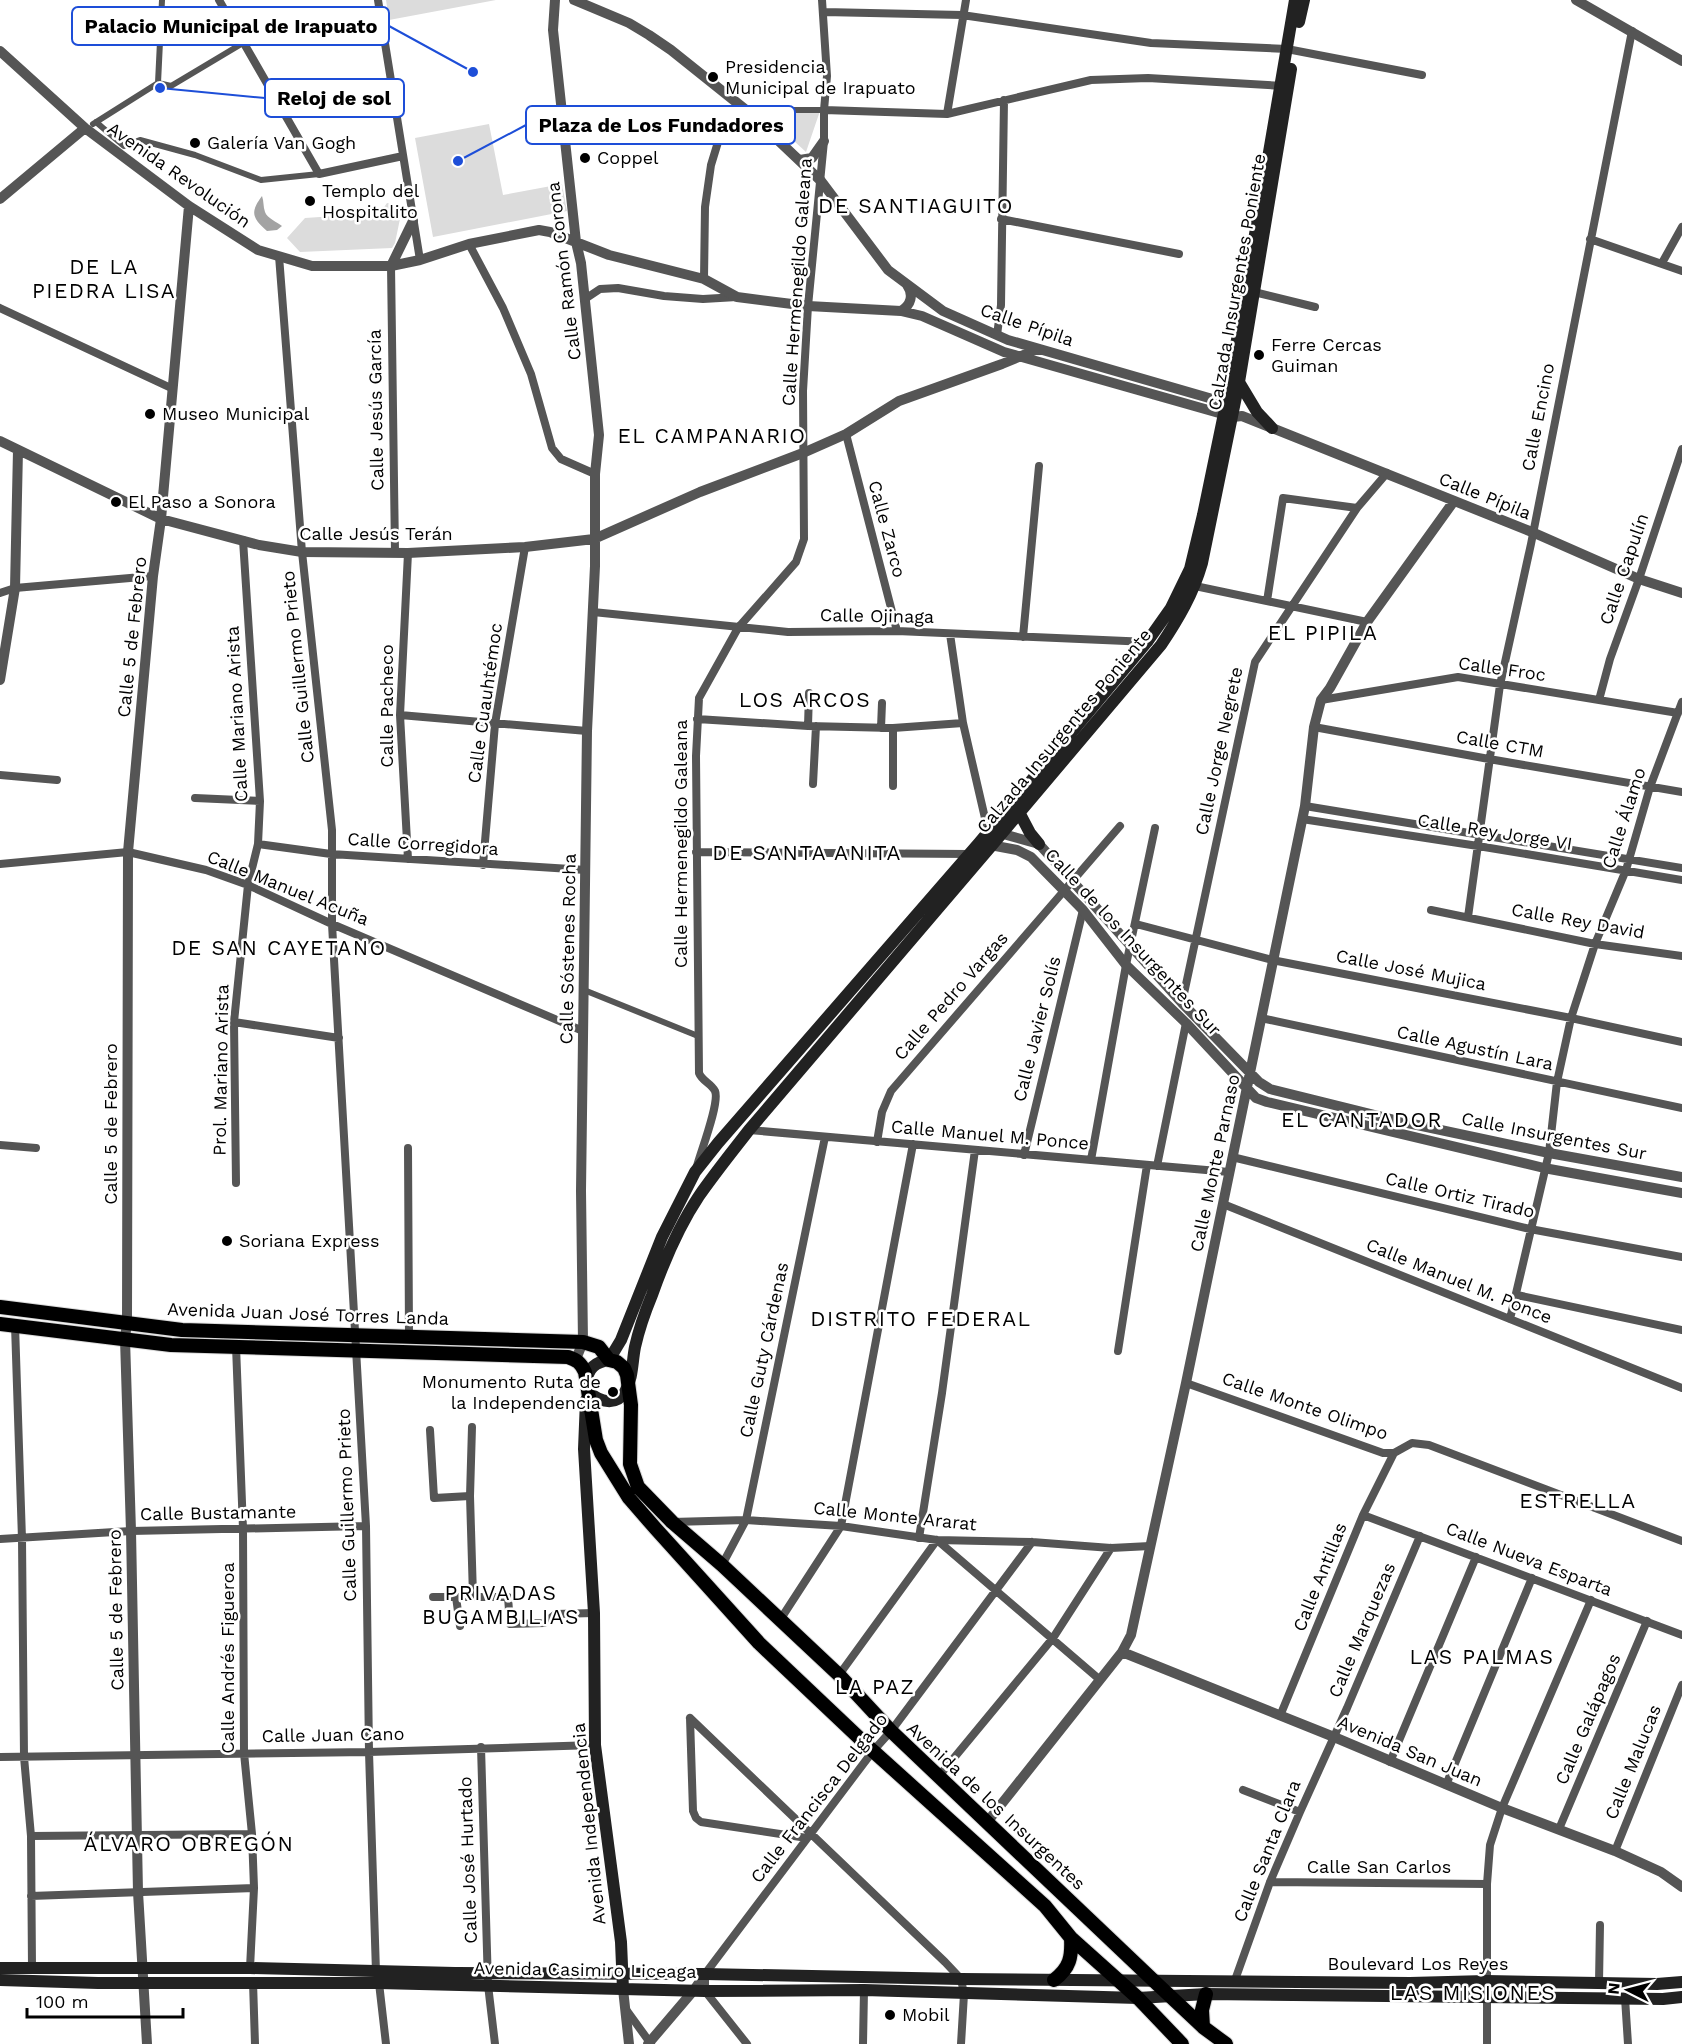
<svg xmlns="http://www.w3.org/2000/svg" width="1682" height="2044" viewBox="0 0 1682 2044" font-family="'Work Sans',sans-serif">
<rect width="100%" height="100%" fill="#fff"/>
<path fill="#dcdcdc" d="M386 0H496L389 20Z
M821 108 806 152 760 110Z
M489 124 503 195 562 184 567 211 433 237 415 138Z
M387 203 395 205 401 214 395 243 392 248 300 252 287 238 305 218 380 213Z"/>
<path fill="#a3a3a3" d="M262 196C264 201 263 207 265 212 267 218 277 222 282 226L277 230 267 231C252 218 250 212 262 196Z"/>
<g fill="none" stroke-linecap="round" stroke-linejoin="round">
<defs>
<path id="primary" d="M0 1307 182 1330 583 1342 599 1347 609 1360 617 1362 624 1368 627 1375 631 1405 630 1464 638 1487 672 1522 722 1565 839 1675 891 1731 1154 1981 1203 2027 1226 2044
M0 1324 171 1345 568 1357C577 1360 581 1363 585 1372L596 1440 601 1453 629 1498 656 1529 759 1643 873 1751 1045 1906 1071 1938 1138 1998 1182 2044
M1054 1980C1070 1968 1072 1957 1071 1938
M1203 2027 1202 2010 1206 1994"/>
</defs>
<use href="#primary" stroke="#dbdbdb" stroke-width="16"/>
<path stroke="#555" stroke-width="6" d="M158 83 162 0
M747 110H824
M96 122 124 146 140 140 195 155 261 180 319 174
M93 124 158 83 171 86 243 43
M584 990 698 1036"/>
<path stroke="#555" stroke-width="8" d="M219 0 319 174 403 156
M378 0 420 260
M824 12 962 15 1151 43 1287 49 1422 75
M824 110 947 114 1091 80 1148 78 1284 86
M947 114 966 0
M1001 219 1179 254
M1590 239 1682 271
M469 244 503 308 531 374 552 448 561 459 595 474
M279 256 302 552 332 830V924L366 1526 369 1752 376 1972
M1662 263 1682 227
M391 266 395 552
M704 279 705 207 711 165 722 129
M1254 292 1315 307
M585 299 600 289 618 288 664 296 703 299 737 297
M0 308 171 388
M997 335 1001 305 1004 100
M846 434 897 631
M408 553 400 715 408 859
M1195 586 1367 622
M0 593 15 588 153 576
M1267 601 1283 498 1357 508
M593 612 788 632 897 631 1149 642
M950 634 963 723 988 831
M1023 637 1039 466
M1321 700 1458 677 1678 713
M1599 700 1610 659 1639 579 1682 449
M400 715 587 731
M697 719 808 726 893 728 963 723
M808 726 809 693
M1314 727 1489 759 1682 792
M881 728 882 703
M893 728V786
M0 775 57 780
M813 784 816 726
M195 798 260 801
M1305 806 1682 868
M1302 819 1478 846 1682 880
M258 844 331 854 586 870
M696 852 969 854
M0 864 128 852 206 870 248 885 332 924 583 1031
M483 865 495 724 525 547
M1431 910 1595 944 1682 956
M1468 917 1500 685 1531 544 1632 31
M1136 924 1272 960 1571 1018 1682 1042
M1182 1003 1255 662 1357 508 1387 473
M1261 1018 1682 1108
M234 1022 339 1038
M749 1130 1229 1172
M877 1142 882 1112 891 1091 1120 826
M0 1145 36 1148
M408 1148 409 1336
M1024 1155 1083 910
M1232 1157 1530 1229 1682 1257
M1091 1160 1126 965 1155 828
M697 1166C701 1151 720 1102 715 1091 711 1083 702 1081 699 1073L696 756 699 698 738 628 796 562 804 539 803 391 808 306 824 141V110L827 76 822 0
M1157 1166 1186 1023
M236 1183 234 1022 248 885 258 844 260 801 243 540
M1223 1204 1682 1388
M1517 1295 1682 1330
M1510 1319 1549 1153 1557 1082 1571 1018 1595 944 1626 870 1650 787 1682 702
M15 1325 22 1539 24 1757 31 1836 32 1968
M236 1346 243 1529 244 1753 252 1834 254 1888 250 1968
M1118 1351 1147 1165
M1186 1383 1383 1453H1394L1412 1443 1429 1445 1682 1541
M472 1427 470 1496 473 1596
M430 1430 434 1498 470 1496
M1363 1515 1682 1635
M672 1522 746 1520 841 1526 937 1540 1032 1542 1111 1548 1150 1546
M919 1538 942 1393 975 1150
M0 1539 131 1531 366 1526
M722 1565 746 1520 825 1137
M433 1597H508L510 1624 544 1623 556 1614 594 1613
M456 1597 460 1626
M780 1620 841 1526 913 1144
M839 1675 937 1540 1099 1679
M1280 1716 1363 1515 1394 1453
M690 1718 945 1962 961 1979 964 1994 961 2044
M690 1718 693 1811 696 1818 701 1822 807 1838
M481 1747 488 1985 495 2044
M0 1757 369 1752 595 1745
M1390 1762 1476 1557
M939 1776 1053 1638 1111 1548
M1446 1785 1532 1578
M1243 1790 1300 1812
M1559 1829 1647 1621
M31 1836 252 1834
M1615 1851 1682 1685
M1270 1882 1487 1884
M31 1896 254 1888
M1235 1980 1270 1882 1300 1812 1347 1708 1420 1536
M253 1982 255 2044
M1599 1982 1600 1925
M379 1983 386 2044
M1625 1998 1628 2044
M625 2008 651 2044
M747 2044 705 1991V1974L873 1751 891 1731 1032 1542
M863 2044 864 1990
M1487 2044V1884L1490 1845 1502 1808 1591 1600"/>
<path stroke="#555" stroke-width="10" d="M555 0 553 30 576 242 581 263 599 435 595 474V566L587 731 581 1191 583 1342 576 1359
M574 0 629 23 649 35 671 50 746 110 821 181 888 270 943 311 1008 340 1209 398 1233 406
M1576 0 1682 61
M0 51 85 128 189 206 258 250 312 266H391L420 260 469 244 539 230 550 232 609 255 704 279 737 297 808 306 901 311 922 316 1004 352 1233 417 1242 416 1532 532 1639 579 1682 593
M800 160 812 158 824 141
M0 199 85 128
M391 266 413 221
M901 311C911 305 914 295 907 285
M0 441 161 519 259 545 302 552 408 553 525 547 594 539 700 492 803 453 846 434 899 401 1002 364 1038 349
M0 680 15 588 18 450
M996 832 1039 844 1182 1003 1259 1082 1270 1089 1403 1122 1549 1153 1682 1177
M985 844 1017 850 1031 857 1083 910 1126 965 1186 1023 1256 1098 1267 1102 1544 1168 1682 1193
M1122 1652 1334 1737 1502 1808 1615 1851 1661 1872 1682 1887
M988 1821 1122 1652 1131 1635 1186 1383 1305 806 1314 727 1321 700 1330 688 1367 622 1454 501
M623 1989 629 2044
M147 2044 138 1892 131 1531 125 1339 127 1322 128 852 153 576 161 519 189 206
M648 2044 694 1990 705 1974"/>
<path stroke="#222" stroke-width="12" d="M1299 22 1304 0
M1239 382 1257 412 1272 428
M1019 812 1030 833 1039 844
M586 1383C588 1368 595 1362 609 1360L621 1340 662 1237 695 1172 718 1143 979 843 1147 642 1171 608 1190 569 1203 515 1226 404 1295 0
M590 1393C600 1402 616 1406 625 1392 633 1378 632 1362 635 1347 639 1329 645 1312 652 1295 664 1261 679 1226 699 1196 715 1173 732 1152 749 1130L992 845 1161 645C1179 618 1193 594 1202 563L1239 382 1291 69
M586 1400 584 1449 594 1613 595 1745 621 1942 623 1989
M0 1968H250L455 1973 705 1974 961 1979 1410 1983 1486 1981 1657 1984 1682 1982
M0 1980 98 1983H379L705 1991 864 1990 1138 1998 1206 1994 1663 1999 1682 1997"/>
<use href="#primary" stroke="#000" stroke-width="14"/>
</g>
<g fill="#000" stroke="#fff" stroke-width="2">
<circle cx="713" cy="77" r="6"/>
<circle cx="195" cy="143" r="6"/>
<circle cx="585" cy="158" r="6"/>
<circle cx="310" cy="201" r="6"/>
<circle cx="1259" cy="355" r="6"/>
<circle cx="150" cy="414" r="6"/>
<circle cx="116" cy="502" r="6"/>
<circle cx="227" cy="1241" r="6"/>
<circle cx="613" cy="1392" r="6"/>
<circle cx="890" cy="2015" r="6"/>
</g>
<g text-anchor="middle" stroke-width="5" stroke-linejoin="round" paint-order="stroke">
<g font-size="18" fill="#000" stroke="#fff" text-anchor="start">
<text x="725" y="73">Presidencia<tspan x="725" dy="21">Municipal de Irapuato</tspan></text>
<text x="207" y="149">Galería Van Gogh</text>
<text x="597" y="164">Coppel</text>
<text x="322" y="197">Templo del<tspan x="322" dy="21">Hospitalito</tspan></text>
<text x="1271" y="351">Ferre Cercas<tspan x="1271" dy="21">Guiman</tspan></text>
<text x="162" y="420">Museo Municipal</text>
<text x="128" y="508">El Paso a Sonora</text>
<text x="239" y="1247">Soriana Express</text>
<text x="601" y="1388" text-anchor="end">Monumento Ruta de<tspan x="601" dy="21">la Independencia</tspan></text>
<text x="902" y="2021">Mobil</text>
</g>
<g font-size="18" fill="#000" stroke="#fff">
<text transform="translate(179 175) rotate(35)" y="6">Avenida Revolución</text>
<text transform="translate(564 271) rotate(-97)" y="6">Calle Ramón Corona</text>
<text transform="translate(797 282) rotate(-86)" y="6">Calle Hermenegildo Galeana</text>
<text transform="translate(1237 282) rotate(-80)" y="6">Calzada Insurgentes Poniente</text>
<text transform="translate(1027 325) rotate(19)" y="6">Calle Pípila</text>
<text transform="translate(376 410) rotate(-91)" y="6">Calle Jesús García</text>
<text transform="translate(1538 417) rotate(-79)" y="6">Calle Encino</text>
<text transform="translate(1485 496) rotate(22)" y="6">Calle Pípila</text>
<text transform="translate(887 529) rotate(75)" y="6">Calle Zarco</text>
<text x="376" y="540">Calle Jesús Terán</text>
<text transform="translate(1624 569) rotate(-71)" y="6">Calle Capulín</text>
<text transform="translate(877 616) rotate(1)" y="6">Calle Ojinaga</text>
<text transform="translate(132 637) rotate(-84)" y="6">Calle 5 de Febrero</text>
<text transform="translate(298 667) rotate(-96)" y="6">Calle Guillermo Prieto</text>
<text transform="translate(1502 669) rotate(8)" y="6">Calle Froc</text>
<text transform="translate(485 703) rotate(-82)" y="6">Calle Cuauhtémoc</text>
<text transform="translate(387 706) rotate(-90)" y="6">Calle Pacheco</text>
<text transform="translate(237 714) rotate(-93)" y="6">Calle Mariano Arista</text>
<text transform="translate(1064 731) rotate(-50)" y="6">Calzada Insurgentes Poniente</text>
<text transform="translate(1500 744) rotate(10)" y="6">Calle CTM</text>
<text transform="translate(1219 751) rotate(-78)" y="6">Calle Jorge Negrete</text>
<text transform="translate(1624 818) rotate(-72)" y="6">Calle Álamo</text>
<text transform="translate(1495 832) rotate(9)" y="6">Calle Rey Jorge VI</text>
<text transform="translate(423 844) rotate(4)" y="6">Calle Corregidora</text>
<text transform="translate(681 844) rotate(-90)" y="6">Calle Hermenegildo Galeana</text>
<text transform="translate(288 888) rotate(22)" y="6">Calle Manuel Acuña</text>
<text transform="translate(1578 921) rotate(10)" y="6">Calle Rey David</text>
<text transform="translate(1133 942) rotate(47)" y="6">Calle de los Insurgentes Sur</text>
<text transform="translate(568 949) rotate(-89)" y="6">Calle Sóstenes Rocha</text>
<text transform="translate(1411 970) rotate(11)" y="6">Calle José Mujica</text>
<text transform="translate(951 996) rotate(-49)" y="6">Calle Pedro Vargas</text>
<text transform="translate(1037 1029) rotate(-76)" y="6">Calle Javier Solís</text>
<text transform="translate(1475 1048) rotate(12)" y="6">Calle Agustín Lara</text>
<text transform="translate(221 1070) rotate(-89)" y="6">Prol. Mariano Arista</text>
<text transform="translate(111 1124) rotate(-90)" y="6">Calle 5 de Febrero</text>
<text transform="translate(990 1135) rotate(5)" y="6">Calle Manuel M. Ponce</text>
<text transform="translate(1554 1136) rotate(11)" y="6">Calle Insurgentes Sur</text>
<text transform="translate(1215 1163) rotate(-78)" y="6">Calle Monte Parnaso</text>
<text transform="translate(1460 1195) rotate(13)" y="6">Calle Ortiz Tirado</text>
<text transform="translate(1459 1281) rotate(22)" y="6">Calle Manuel M. Ponce</text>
<text transform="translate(308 1314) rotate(2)" y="6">Avenida Juan José Torres Landa</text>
<text transform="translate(764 1350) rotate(-78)" y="6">Calle Guty Cárdenas</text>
<text transform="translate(1305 1406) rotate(19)" y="6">Calle Monte Olimpo</text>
<text transform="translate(347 1505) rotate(-92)" y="6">Calle Guillermo Prieto</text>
<text transform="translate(218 1513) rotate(-1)" y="6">Calle Bustamante</text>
<text transform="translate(895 1516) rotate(6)" y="6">Calle Monte Ararat</text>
<text transform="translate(1529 1559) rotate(21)" y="6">Calle Nueva Esparta</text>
<text transform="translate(1320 1577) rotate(-68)" y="6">Calle Antillas</text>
<text transform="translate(116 1610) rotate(-91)" y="6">Calle 5 de Febrero</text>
<text transform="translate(1362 1630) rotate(-67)" y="6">Calle Marquezas</text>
<text transform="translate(228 1658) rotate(-90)" y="6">Calle Andrés Figueroa</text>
<text transform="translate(1588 1719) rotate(-67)" y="6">Calle Galápagos</text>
<text transform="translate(333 1735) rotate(-1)" y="6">Calle Juan Cano</text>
<text transform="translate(1410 1751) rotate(23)" y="6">Avenida San Juan</text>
<text transform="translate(1633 1762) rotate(-68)" y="6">Calle Malucas</text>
<text transform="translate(819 1798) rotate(-52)" y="6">Calle Francisca Delgado</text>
<text transform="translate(996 1806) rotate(43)" y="6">Avenida de los Insurgentes</text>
<text transform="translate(589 1824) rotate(-96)" y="6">Avenida Independencia</text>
<text transform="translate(1267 1851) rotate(-68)" y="6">Calle Santa Clara</text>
<text transform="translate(468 1860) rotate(-92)" y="6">Calle José Hurtado</text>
<text x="1379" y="1873">Calle San Carlos</text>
<text x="1418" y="1970">Boulevard Los Reyes</text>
<text transform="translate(585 1970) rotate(1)" y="6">Avenida Casimiro Liceaga</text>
</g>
<g font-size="21" letter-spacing="1.5" fill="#000" stroke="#fff">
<text x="916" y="213">DE SANTIAGUITO</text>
<text x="104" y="274">DE LA<tspan x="104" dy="24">PIEDRA LISA</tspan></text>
<text x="712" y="443">EL CAMPANARIO</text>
<text x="1323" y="640">EL PIPILA</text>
<text x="805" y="707">LOS ARCOS</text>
<text x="807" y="860">DE SANTA ANITA</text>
<text x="279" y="955">DE SAN CAYETANO</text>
<text x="1362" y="1127">EL CANTADOR</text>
<text x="921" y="1326">DISTRITO FEDERAL</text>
<text x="1578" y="1508">ESTRELLA</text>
<text x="501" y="1600">PRIVADAS<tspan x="501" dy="24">BUGAMBILIAS</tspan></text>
<text x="1482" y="1664">LAS PALMAS</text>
<text x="875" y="1694">LA PAZ</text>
<text x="189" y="1851">ÁLVARO OBREGÓN</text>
<text x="1473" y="2000">LAS MISIONES</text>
</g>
</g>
<path fill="none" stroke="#1d4ed8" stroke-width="2" d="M473 72L389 26M160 88L265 98M458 161L526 125"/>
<g fill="#1d4ed8" stroke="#fff" stroke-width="2">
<circle cx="473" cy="72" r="6"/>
<circle cx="160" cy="88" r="6"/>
<circle cx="458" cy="161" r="6"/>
</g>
<g fill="#fff" stroke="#1d4ed8" stroke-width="2">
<rect x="72" y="7" width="317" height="38" rx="6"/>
<rect x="265" y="79" width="139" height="38" rx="6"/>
<rect x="526" y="106" width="269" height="38" rx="6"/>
</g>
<g font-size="20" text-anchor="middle" font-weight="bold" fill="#000">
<text x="231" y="33">Palacio Municipal de Irapuato</text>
<text x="334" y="105">Reloj de sol</text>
<text x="661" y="132">Plaza de Los Fundadores</text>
</g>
<g transform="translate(1628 1990) rotate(276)" stroke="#ffffff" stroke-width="4.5" paint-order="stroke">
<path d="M0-4.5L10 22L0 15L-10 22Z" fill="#000000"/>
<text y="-9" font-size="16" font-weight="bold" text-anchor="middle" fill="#000000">N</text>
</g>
<path d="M27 2008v9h156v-9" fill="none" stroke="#000000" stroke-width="3"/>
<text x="36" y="2008" font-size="18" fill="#000000" stroke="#ffffff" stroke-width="4.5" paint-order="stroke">100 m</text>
</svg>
